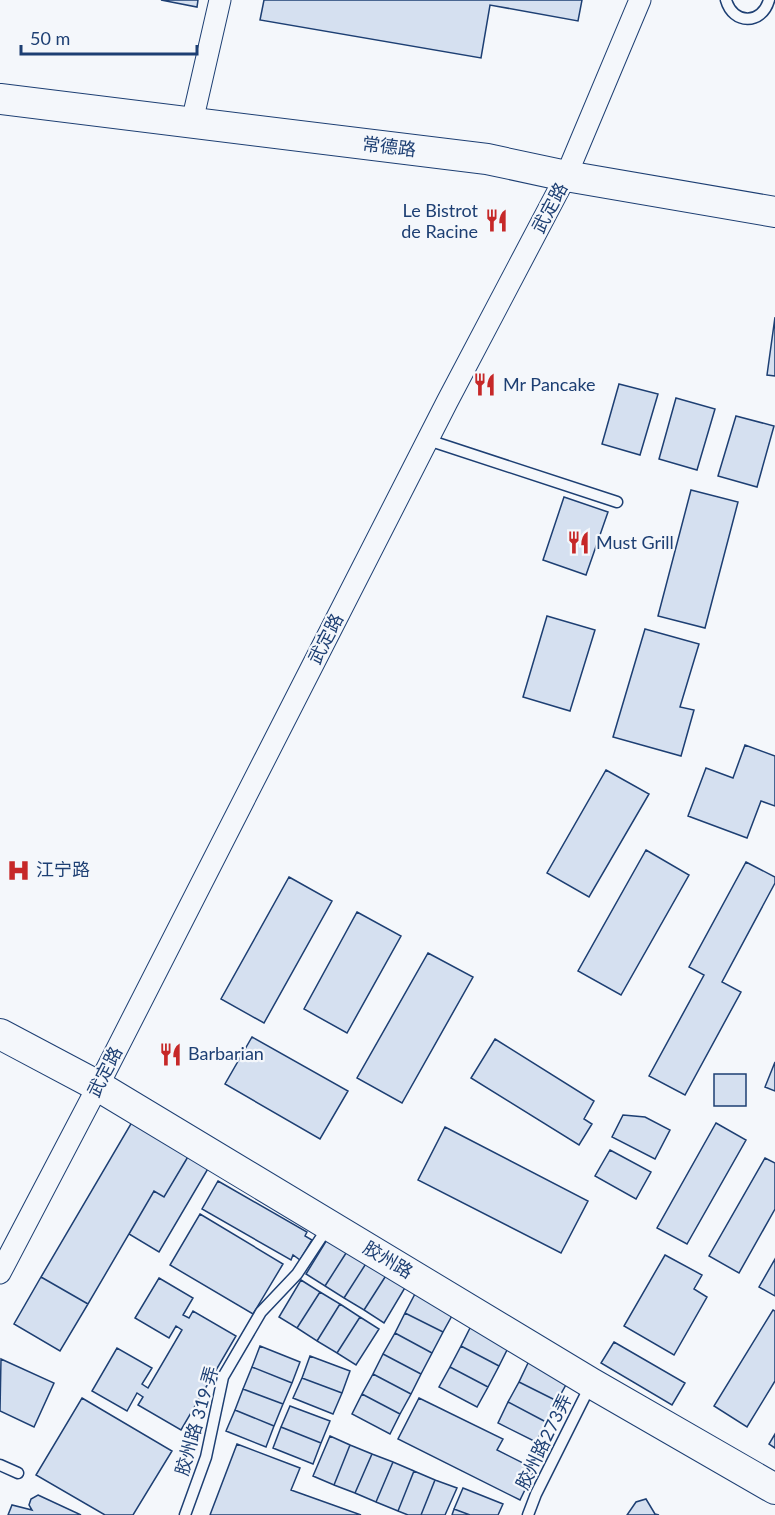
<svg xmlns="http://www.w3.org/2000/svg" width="775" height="1515" viewBox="0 0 775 1515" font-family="Lato,'Noto Sans SC',sans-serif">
<rect width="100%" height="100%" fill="#f4f7fb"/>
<path fill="#d5e0f0" stroke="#1d3f73" stroke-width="1.5" d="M161 0H198L197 7Z
M264 0H582L578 21 490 5 481 58 260 20Z
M775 317V376L767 375Z
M619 384 658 394 640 455 602 444Z
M676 398 715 409 697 470 659 459Z
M736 416 774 426 757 487 718 476Z
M691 490 738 502 705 628 658 616Z
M564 497 608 512 586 575 543 560Z
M547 616 595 630 570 711 523 697Z
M645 629 699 644 680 707 694 710 681 756 613 737Z
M745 745 775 756V806L761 801 747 838 688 816 706 768 733 778Z
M606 770 649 794 589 897 547 873Z
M646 850 689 875 621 995 578 971Z
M746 862 775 877V883L722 982 741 992 685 1095 649 1076 704 975 689 967Z
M289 877 332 901 264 1023 221 999Z
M357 912 401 936 347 1033 304 1009Z
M428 953 473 977 402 1103 357 1078Z
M252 1037 348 1091 320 1139 225 1084Z
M495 1039 594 1101 584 1119 592 1124 579 1145 471 1078Z
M775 1062V1091L765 1087Z
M714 1074H746V1106H714Z
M623 1115 645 1117 670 1130 655 1159 612 1137Z
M132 1122 189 1155 164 1197 154 1191 88 1304 41 1277Z
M716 1123 746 1140 687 1244 657 1228Z
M445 1127 588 1201 561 1253 418 1180Z
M610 1150 651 1172 636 1199 595 1176Z
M189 1155 209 1167 159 1252 129 1234 154 1191 164 1197Z
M765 1158 775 1163V1209L739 1273 709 1256Z
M218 1181 307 1232 305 1236 312 1240 300 1260 293 1255 291 1260 202 1209Z
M200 1214 283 1264 253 1314 170 1265Z
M328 1238 348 1250 325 1286 306 1274Z
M348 1250 367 1262 344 1298 325 1286Z
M665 1255 702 1275 694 1289 707 1297 674 1355 624 1326Z
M775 1259V1296L759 1287Z
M367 1262 387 1274 364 1310 344 1298Z
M387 1274 406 1286 384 1323 364 1310Z
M41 1277 88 1304 60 1351 14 1324Z
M159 1278 193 1298 183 1315 189 1318 193 1311 236 1336 181 1430 138 1405 143 1397 137 1393 127 1411 92 1391 117 1348 152 1368 142 1384 148 1388 182 1330 176 1326 169 1338 135 1318Z
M301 1280 320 1292 297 1328 279 1317Z
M320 1292 340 1304 317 1341 297 1328Z
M416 1292 454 1312 443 1332 405 1313Z
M340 1304 360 1317 337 1353 317 1341Z
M773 1310 775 1311V1381L747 1427 714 1406Z
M405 1313 443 1332 432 1353 395 1333Z
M360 1317 379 1329 356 1365 337 1353Z
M471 1326 509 1346 499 1366 461 1346Z
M395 1333 432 1353 421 1374 383 1354Z
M614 1342 685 1383 672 1405 601 1363Z
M260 1346 300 1362 292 1383 252 1367Z
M461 1346 499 1366 488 1387 450 1367Z
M383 1354 421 1374 411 1394 373 1374Z
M310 1356 350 1371 342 1393 302 1378Z
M1 1359 54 1383 34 1427 0 1411Z
M529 1361 568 1381 557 1401 519 1382Z
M252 1367 292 1383 283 1404 243 1389Z
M450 1367 488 1387 477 1407 439 1387Z
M373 1374 411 1394 400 1414 362 1394Z
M302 1378 342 1393 333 1414 293 1398Z
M519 1382 557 1401 546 1422 508 1402Z
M243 1389 283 1404 274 1426 235 1410Z
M362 1394 400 1414 390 1434 352 1414Z
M82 1398 172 1451 133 1515H105L36 1475Z
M419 1398 503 1439 497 1450 535 1469 520 1500 398 1439Z
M508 1402 546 1422 536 1442 498 1423Z
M290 1406 330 1421 321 1443 281 1427Z
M235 1410 274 1426 266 1447 226 1431Z
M281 1427 321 1443 313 1464 273 1448Z
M775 1434V1448L769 1444Z
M330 1436 350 1445 334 1485 313 1476Z
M237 1444 300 1468 291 1490 361 1515H210Z
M350 1445 372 1454 355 1493 334 1485Z
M372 1454 393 1462 376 1502 355 1493Z
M393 1462 414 1471 398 1511 376 1502Z
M414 1471 435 1480 421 1515H408L398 1511Z
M435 1480 457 1488 445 1515H421Z
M463 1488 503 1504 498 1515H470L454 1509Z
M38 1495 81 1515H8L12 1505 32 1510 29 1505 31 1499Z
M646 1499 655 1514 659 1515H627L636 1502Z
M646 1499 655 1514 659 1515H627L636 1502Z
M454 1509 470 1515H452Z"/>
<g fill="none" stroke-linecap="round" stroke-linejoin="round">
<defs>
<path id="lane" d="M726 0C733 25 762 25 769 0
M428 440 617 502
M0 1465 18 1473
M185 1515 206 1457 223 1377 261 1312 297 1274 328 1227
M528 1515 536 1494 590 1386"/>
<path id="street" d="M192 122 220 0
M0 1273 98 1086 447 402 566 176 640 0"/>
<path id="secondary" d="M0 99 487 159 566 176 775 212
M0 1034 98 1086 591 1383 775 1489"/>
</defs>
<use href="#lane" stroke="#1d3f73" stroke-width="13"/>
<use href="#street" stroke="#1d3f73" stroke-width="23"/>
<use href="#secondary" stroke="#1d3f73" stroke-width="32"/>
<use href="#lane" stroke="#f4f7fb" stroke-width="10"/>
<use href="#street" stroke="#f4f7fb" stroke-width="21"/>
<use href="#secondary" stroke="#f4f7fb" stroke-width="30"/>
</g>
<defs>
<symbol id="restaurant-bare" viewBox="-9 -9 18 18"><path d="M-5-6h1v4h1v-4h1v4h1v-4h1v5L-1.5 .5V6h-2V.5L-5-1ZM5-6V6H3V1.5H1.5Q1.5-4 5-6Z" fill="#c62828" stroke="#f4f7fb" stroke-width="2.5" paint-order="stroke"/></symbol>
<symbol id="hospital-bare" viewBox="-9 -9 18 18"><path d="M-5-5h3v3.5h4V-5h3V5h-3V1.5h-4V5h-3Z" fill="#c62828" stroke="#f4f7fb" stroke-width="2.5" paint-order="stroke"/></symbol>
</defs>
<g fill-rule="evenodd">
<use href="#restaurant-bare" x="480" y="204" width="33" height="33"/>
<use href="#restaurant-bare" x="468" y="368" width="33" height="33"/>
<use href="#restaurant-bare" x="562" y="526" width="33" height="33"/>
<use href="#hospital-bare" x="2" y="854" width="33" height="33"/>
<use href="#restaurant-bare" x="154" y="1038" width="33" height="33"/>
</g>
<g text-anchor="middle" stroke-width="4.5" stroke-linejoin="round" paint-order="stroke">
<g font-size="18" fill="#1d3f73" stroke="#f4f7fb">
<text transform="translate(389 147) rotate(7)" y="6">常德路</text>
<text transform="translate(550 208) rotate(-62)" y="6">武定路</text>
<text transform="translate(326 639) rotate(-63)" y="6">武定路</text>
<text transform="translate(105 1072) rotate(-63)" y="6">武定路</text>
<text transform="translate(388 1260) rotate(31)" y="6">胶州路</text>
<text transform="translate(197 1421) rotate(-74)" y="6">胶州路 319 弄</text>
<text transform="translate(544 1442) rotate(-64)" y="6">胶州路273弄</text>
</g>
<g font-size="18" fill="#1d3f73" stroke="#f4f7fb" text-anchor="start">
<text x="478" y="217" text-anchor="end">Le Bistrot<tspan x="478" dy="21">de Racine</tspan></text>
<text x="503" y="391">Mr Pancake</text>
<text x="596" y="549">Must Grill</text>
<text x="36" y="876">江宁路</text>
<text x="188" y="1060">Barbarian</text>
</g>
</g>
<path d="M21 45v9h176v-9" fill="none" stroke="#1d3f73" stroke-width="3"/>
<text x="30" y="45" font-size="18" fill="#1d3f73" stroke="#f4f7fb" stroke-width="4.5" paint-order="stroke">50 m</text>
</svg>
